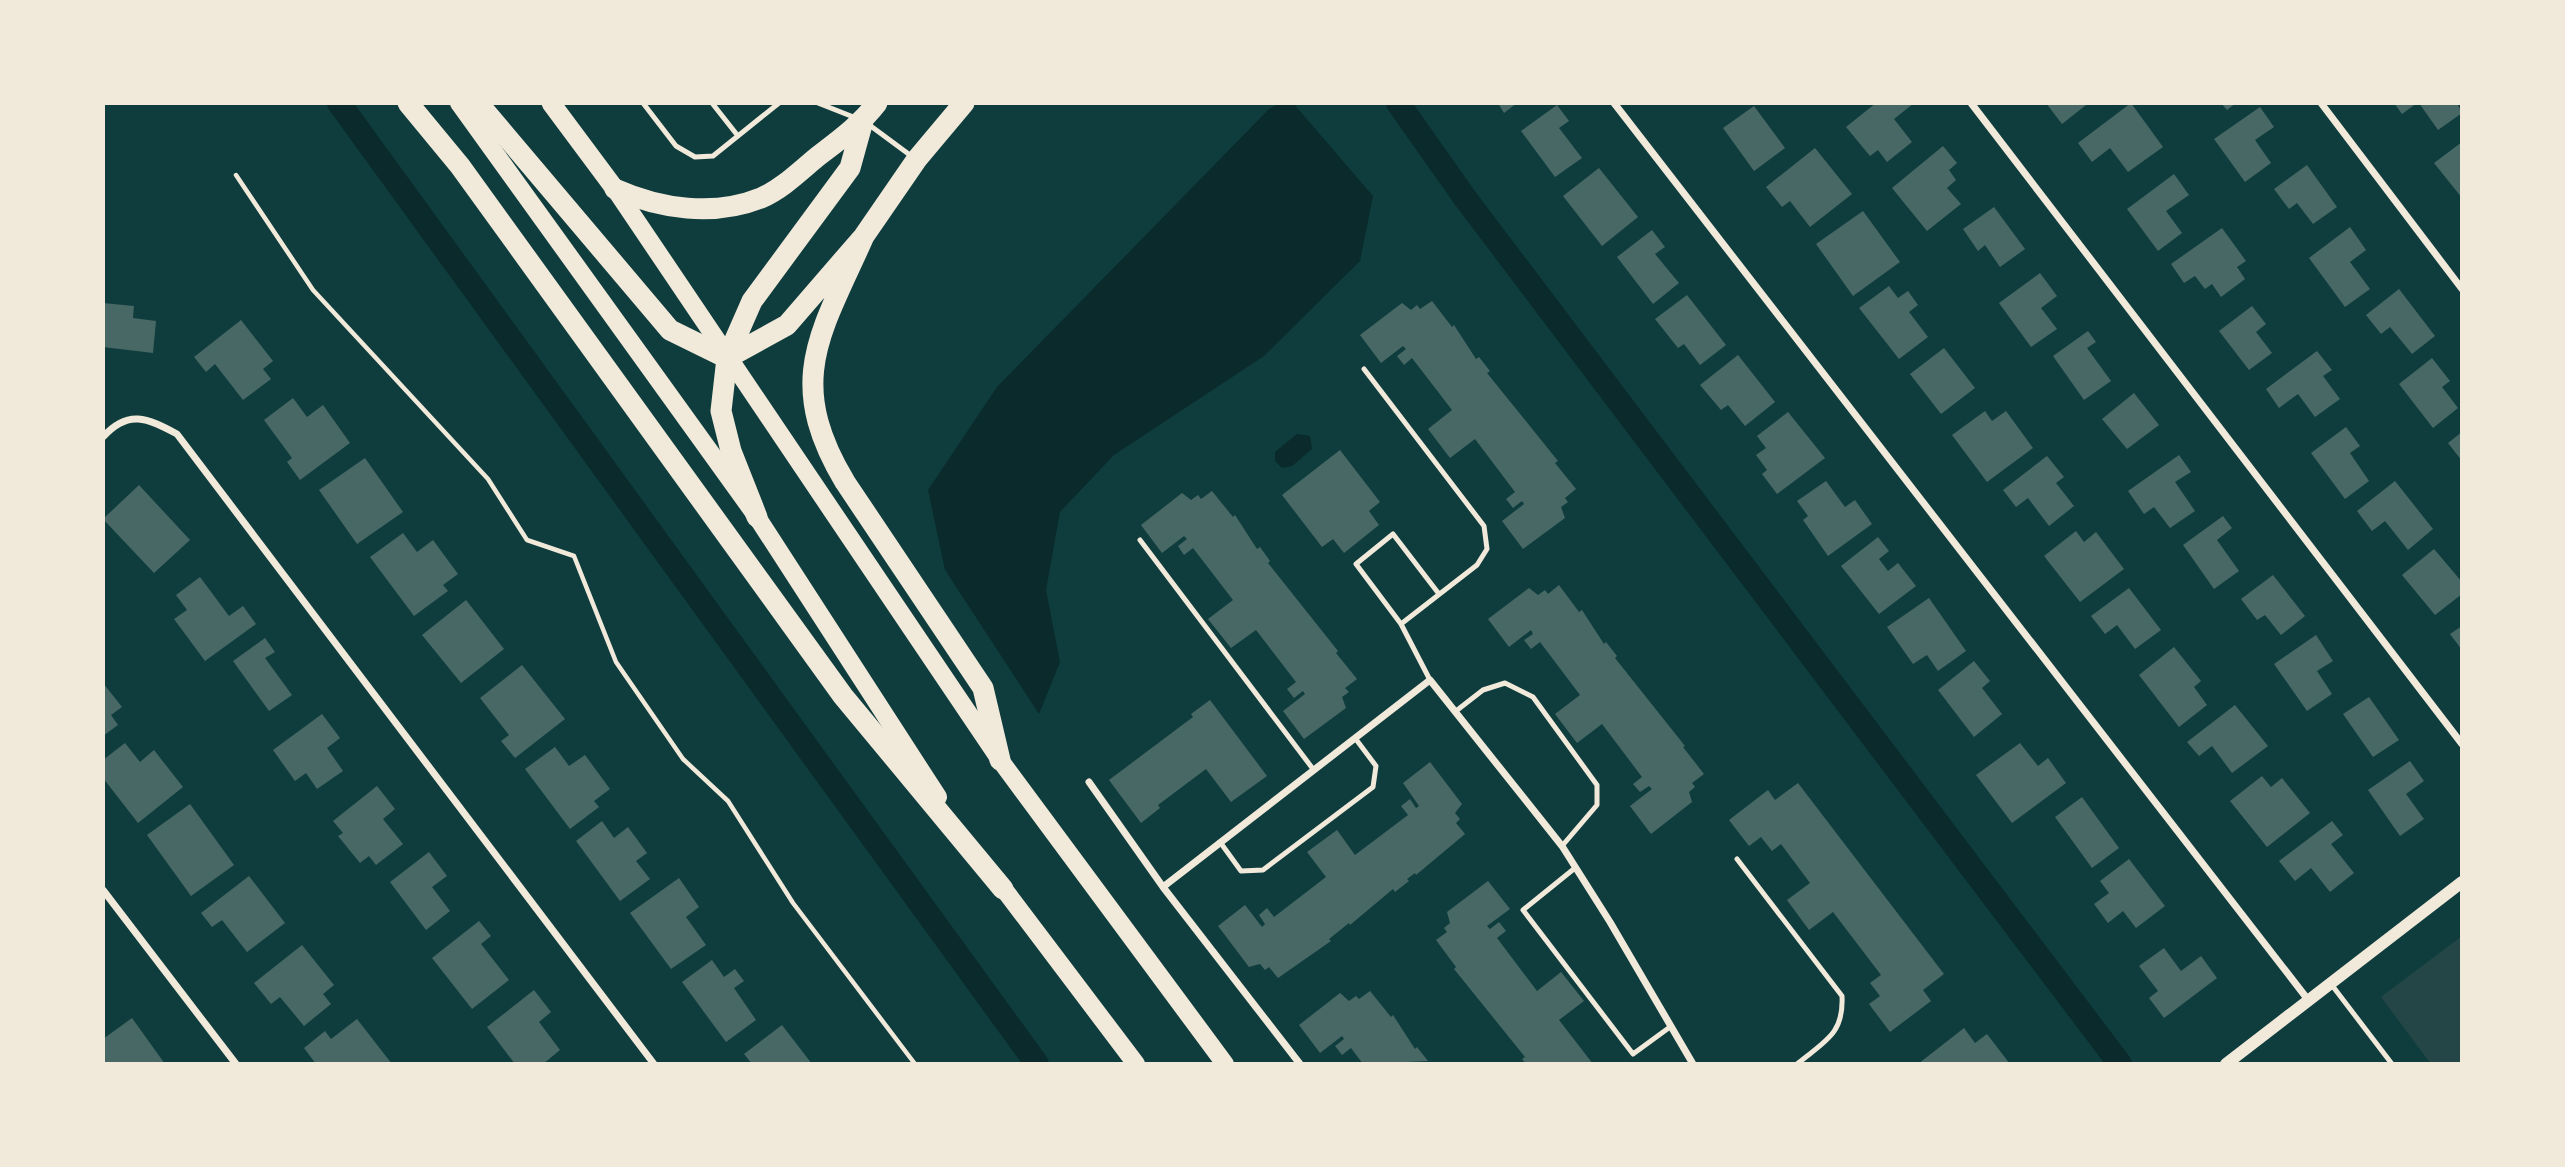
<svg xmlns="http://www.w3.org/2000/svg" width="2565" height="1167" viewBox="0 0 2565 1167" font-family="'PT Sans Narrow',sans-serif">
<rect width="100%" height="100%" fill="#0f3d3e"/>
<path fill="#244646" d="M2462 936V1064H2431L2381 997Z"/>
<path fill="#0a2a2b" d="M1280 103H1293L1373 196 1360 261 1264 356 1114 455 1060 512 1046 590 1060 662 1039 714 945 570 928 490 997 387 1269 109Z
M1297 434 1310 436 1312 449 1292 466 1282 468 1275 461V452Z"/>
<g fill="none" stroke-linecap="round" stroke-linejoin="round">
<path stroke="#0a2a2b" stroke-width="24" d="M339 103 1037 1064
M1398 103 1465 198 2120 1064"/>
</g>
<path fill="#486865" d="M1498 103H1517L1504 113Z
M1876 103H1914L1894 119 1912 142 1887 162 1878 150 1870 156 1846 127Z
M2046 103H2084L2086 105 2062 124Z
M2131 103 2163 147 2128 172 2110 148 2092 162 2078 143Z
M2221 103H2236L2227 110Z
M2394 103H2417L2402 114Z
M2419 103H2457L2462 113 2438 130Z
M1557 105 1569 121 1559 128 1582 158 1555 177 1521 131Z
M1754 106 1785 148 1754 171 1723 128Z
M2260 107 2274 127 2255 140 2271 163 2245 182 2214 139Z
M2462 142V198L2434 163Z
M1943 146 1957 163 1949 170 1956 180 1947 188 1961 204 1927 231 1892 188Z
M1815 148 1852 194 1810 227 1790 201 1782 207 1766 187Z
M2307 165 2337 207 2313 224 2297 203 2289 209 2274 189Z
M1599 168 1638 217 1602 246 1563 196Z
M2174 174 2189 195 2166 211 2182 233 2158 251 2127 209Z
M1994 207 2025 249 2000 267 1985 245 1978 251 1963 229Z
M1863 211 1900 262 1853 296 1816 244Z
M2350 227 2366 250 2350 262 2370 289 2345 307 2309 258Z
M2222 228 2246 261 2237 267 2245 279 2221 297 2212 284 2205 289 2195 276 2184 283 2171 264Z
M1652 230 1665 247 1655 254 1679 283 1653 304 1617 257Z
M2040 273 2057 296 2041 308 2057 329 2031 347 1999 303Z
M1889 286 1898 298 1908 291 1918 305 1909 312 1928 337 1899 359 1859 308Z
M2399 289 2435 336 2412 354 2390 327 2381 334 2366 315Z
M1687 295 1726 345 1700 365 1684 344 1678 348 1655 319Z
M1432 301 1452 327 1454 325 1476 359 1479 357 1490 371 1487 373 1558 461 1555 463 1576 489 1565 498 1568 502 1561 507 1565 518 1523 549 1502 521 1524 504 1522 501 1513 508 1506 499 1515 492 1475 439 1450 458 1428 429 1452 410 1412 358 1404 365 1397 356 1406 349 1403 346 1381 363 1360 335 1402 303 1411 310 1417 305 1420 309Z
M103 303 134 306 133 318 156 321 153 353 103 347Z
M2252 306 2266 324 2256 332 2272 353 2249 370 2219 331Z
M241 320 273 361 263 369 271 379 243 400 215 364 206 372 194 357Z
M2088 331 2096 342 2087 348 2111 381 2084 400 2053 356Z
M1944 348 1975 388 1941 414 1910 374Z
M2317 351 2332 370 2323 376 2340 399 2315 417 2298 394 2279 408 2266 389Z
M1738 355 1775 402 1745 426 1728 405 1721 410 1700 385Z
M2432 358 2450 381 2442 387 2458 408 2433 428 2399 384Z
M2134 393 2159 425 2127 449 2102 419Z
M293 398 307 417 323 405 350 443 300 480 287 462 292 458 264 420Z
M1985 411 1992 421 2006 411 2033 448 1987 482 1952 435Z
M1788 412 1825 458 1777 494 1762 474 1767 470 1756 455 1766 448 1757 436Z
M2346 427 2360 446 2350 453 2369 481 2345 499 2311 453Z
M2462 432V461L2448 443Z
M1340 450 1380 502 1369 511 1379 525 1344 553 1333 539 1322 547 1282 495Z
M2179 455 2191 472 2175 482 2195 511 2170 528 2154 507 2144 514 2128 491Z
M2047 456 2064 477 2056 483 2074 506 2049 526 2028 498 2016 507 2003 490Z
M365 458 403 512 357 544 319 490Z
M1826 481 1845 507 1855 500 1872 524 1828 556 1803 520 1808 516 1797 501Z
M2395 481 2433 529 2408 550 2385 521 2372 531 2357 511Z
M139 485 190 540 154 573 103 519Z
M1212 491 1233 517 1235 515 1257 549 1260 547 1270 561 1268 563 1338 651 1336 653 1357 679 1345 688 1349 692 1342 697 1346 708 1304 739 1283 711 1305 694 1303 691 1294 698 1287 689 1296 682 1256 630 1231 648 1208 619 1233 600 1193 548 1184 555 1178 546 1187 539 1184 536 1162 553 1141 525 1182 493 1191 500 1198 495 1201 499Z
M2223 516 2232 528 2217 540 2239 571 2214 589 2183 545Z
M2076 531 2084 542 2096 532 2124 569 2080 602 2044 556Z
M403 533 417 552 433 540 458 574 443 585 448 591 414 616 370 557Z
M1878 537 1889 551 1879 559 1888 571 1898 563 1916 586 1879 614 1841 566Z
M2434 549 2462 582V594L2435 615 2402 575Z
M2273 575 2305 616 2281 635 2265 615 2257 620 2241 599Z
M200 577 229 616 243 606 256 624 205 661 174 619 187 610 176 595Z
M1559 585 1579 612 1582 610 1604 644 1606 642 1617 656 1615 658 1685 746 1683 747 1704 774 1692 783 1695 787 1689 792 1692 802 1651 834 1630 806 1652 789 1649 786 1640 792 1633 784 1642 777 1602 724 1577 743 1555 714 1580 695 1540 642 1531 649 1524 640 1533 634 1531 630 1509 647 1488 619 1529 588 1538 595 1545 590 1548 594Z
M2129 588 2161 630 2135 649 2117 625 2105 634 2091 616Z
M1929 598 1966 651 1938 671 1927 655 1913 664 1887 627Z
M466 600 504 649 461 683 422 635Z
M2462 626V650L2450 634Z
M2316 635 2333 661 2317 671 2332 694 2307 711 2274 664Z
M265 638 275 652 265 658 292 695 269 711 233 661Z
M2174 647 2201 681 2194 687 2207 705 2179 727 2139 675Z
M1974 661 1990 681 1982 688 2002 714 1974 737 1938 690Z
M522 665 565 719 515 758 501 741 509 735 480 698Z
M103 683 122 707 111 715 118 725 103 736Z
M2369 697 2399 740 2373 757 2343 714Z
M1210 700 1267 776 1231 802 1206 769 1158 805 1160 808 1141 823 1109 780 1193 717 1191 714Z
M2235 705 2268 746 2232 773 2212 746 2199 756 2187 742Z
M322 714 340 738 327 748 343 771 317 789 306 773 295 781 273 750Z
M125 743 140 762 154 750 183 787 138 823 103 778V760Z
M2020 743 2038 766 2048 758 2066 783 2012 823 1976 775Z
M555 747 569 766 585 755 610 789 594 801 599 807 570 829 525 769Z
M2410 761 2424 781 2406 794 2424 819 2400 836 2368 790Z
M1430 762 1462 804 1455 813 1460 819 1456 823 1465 834 1416 875 1415 873 1407 879 1409 881 1395 892 1393 889 1350 925 1349 923 1329 939 1331 941 1278 978 1269 967 1265 970 1260 964 1249 967 1218 926 1245 905 1262 927 1265 924 1259 915 1267 908 1274 917 1326 877 1307 852 1337 830 1355 855 1408 815 1401 806 1410 799 1416 808 1419 806 1403 783Z
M2262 776 2271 787 2282 778 2310 813 2267 847 2230 801Z
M1798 783 1944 974 1923 990 1931 1001 1890 1032 1869 1004 1880 996 1870 983 1881 975 1833 912 1809 930 1787 900 1810 883 1781 844 1772 851 1761 837 1749 846 1729 820 1768 790 1775 800Z
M377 786 395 809 383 819 403 844 376 865 369 856 360 863 338 836 343 833 333 821Z
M2082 797 2119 848 2092 868 2055 817Z
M190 804 234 865 191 896 147 835Z
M602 821 614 838 628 827 647 853 636 861 650 879 620 901 576 841Z
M2332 821 2343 835 2331 844 2354 873 2330 892 2311 868 2295 881 2279 861Z
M429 852 447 876 432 887 450 911 426 930 390 882Z
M2129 859 2165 906 2136 928 2123 911 2108 923 2094 904 2109 893 2100 881Z
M249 876 285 923 247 952 222 920 212 927 201 913Z
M679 878 699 907 686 917 706 945 671 969 630 913Z
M1488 881 1510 909 1487 926 1490 929 1499 922 1506 931 1497 938 1537 991 1561 972 1584 1001 1559 1020 1593 1064H1526L1522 1059 1525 1057 1454 969 1456 967 1436 940 1447 932 1444 928 1450 923 1447 912Z
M479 921 491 936 481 944 509 980 472 1009 432 958Z
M302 945 334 985 323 994 331 1004 304 1026 280 997 271 1004 254 983Z
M2164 948 2181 971 2201 956 2217 978 2164 1018 2149 998 2158 991 2139 966Z
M712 960 724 977 735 969 744 981 734 988 756 1020 726 1042 682 982Z
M534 990 551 1012 539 1022 560 1050 543 1064H515L487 1027Z
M1370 991 1391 1017 1393 1015 1415 1049 1417 1047 1428 1061 1363 1064 1351 1048 1342 1055 1335 1046 1344 1039 1342 1036 1320 1053 1299 1025 1340 993 1349 1001 1356 996 1359 999Z
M132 1018 165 1064H103V1039Z
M357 1019 392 1064H316L304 1048 325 1031 331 1039Z
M782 1025 812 1064H752L744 1054Z
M1964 1028 1975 1043 1987 1034 2010 1064H1918Z"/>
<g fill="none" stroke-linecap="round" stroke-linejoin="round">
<path stroke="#f1e9da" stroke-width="4.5" d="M236 175 313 290 488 479 527 540 574 556 616 662 683 759 728 801 793 903 915 1064"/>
<path stroke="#f1e9da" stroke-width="5" d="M643 103 676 146 695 157 713 156 779 103
M712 103 738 136
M818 103 856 118
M868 124 914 158
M1364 369 1484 526 1487 549 1477 565 1401 624 1430 680
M1140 540 1313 769
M1401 624 1356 564 1393 534 1439 594
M1456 711 1483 690 1505 683 1533 697 1597 785V805L1562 846
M1220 842 1241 871 1263 870 1373 787 1376 766 1355 738
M1737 859 1842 996C1844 1034 1825 1041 1797 1064
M1575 868 1523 910 1633 1054 1670 1027
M2331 984 2392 1064"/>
<path stroke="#f1e9da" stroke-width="7" d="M1614 103 2309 1001
M1971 103 2462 744
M2321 103 2462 289
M103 437C128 409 147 418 177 434L654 1064
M1089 782 1163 887 1300 1064
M1163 887 1430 680 1562 846 1610 922 1693 1064
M103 890 236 1064"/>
<path stroke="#f1e9da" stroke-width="12" d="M2226 1064 2462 882"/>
<path stroke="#f1e9da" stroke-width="18" d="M459 103 757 517 938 797
M615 189 1000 760 1225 1064
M997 880 1136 1064"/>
<path stroke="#f1e9da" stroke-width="19" d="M551 103 615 189"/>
<path stroke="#f1e9da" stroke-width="21" d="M408 103 460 166 843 696 1003 889
M478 103 670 330 727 358
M615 189C660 209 714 217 761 198 782 189 800 171 817 157 839 140 860 125 877 103
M864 236C821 333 784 380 845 482L983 688 1000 760
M727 358 787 325 864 236 917 159 964 103
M757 517 731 451 721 411 727 358 752 301 850 168 863 121"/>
</g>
<rect width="2565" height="1167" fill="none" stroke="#f1e9da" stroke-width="210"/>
</svg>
